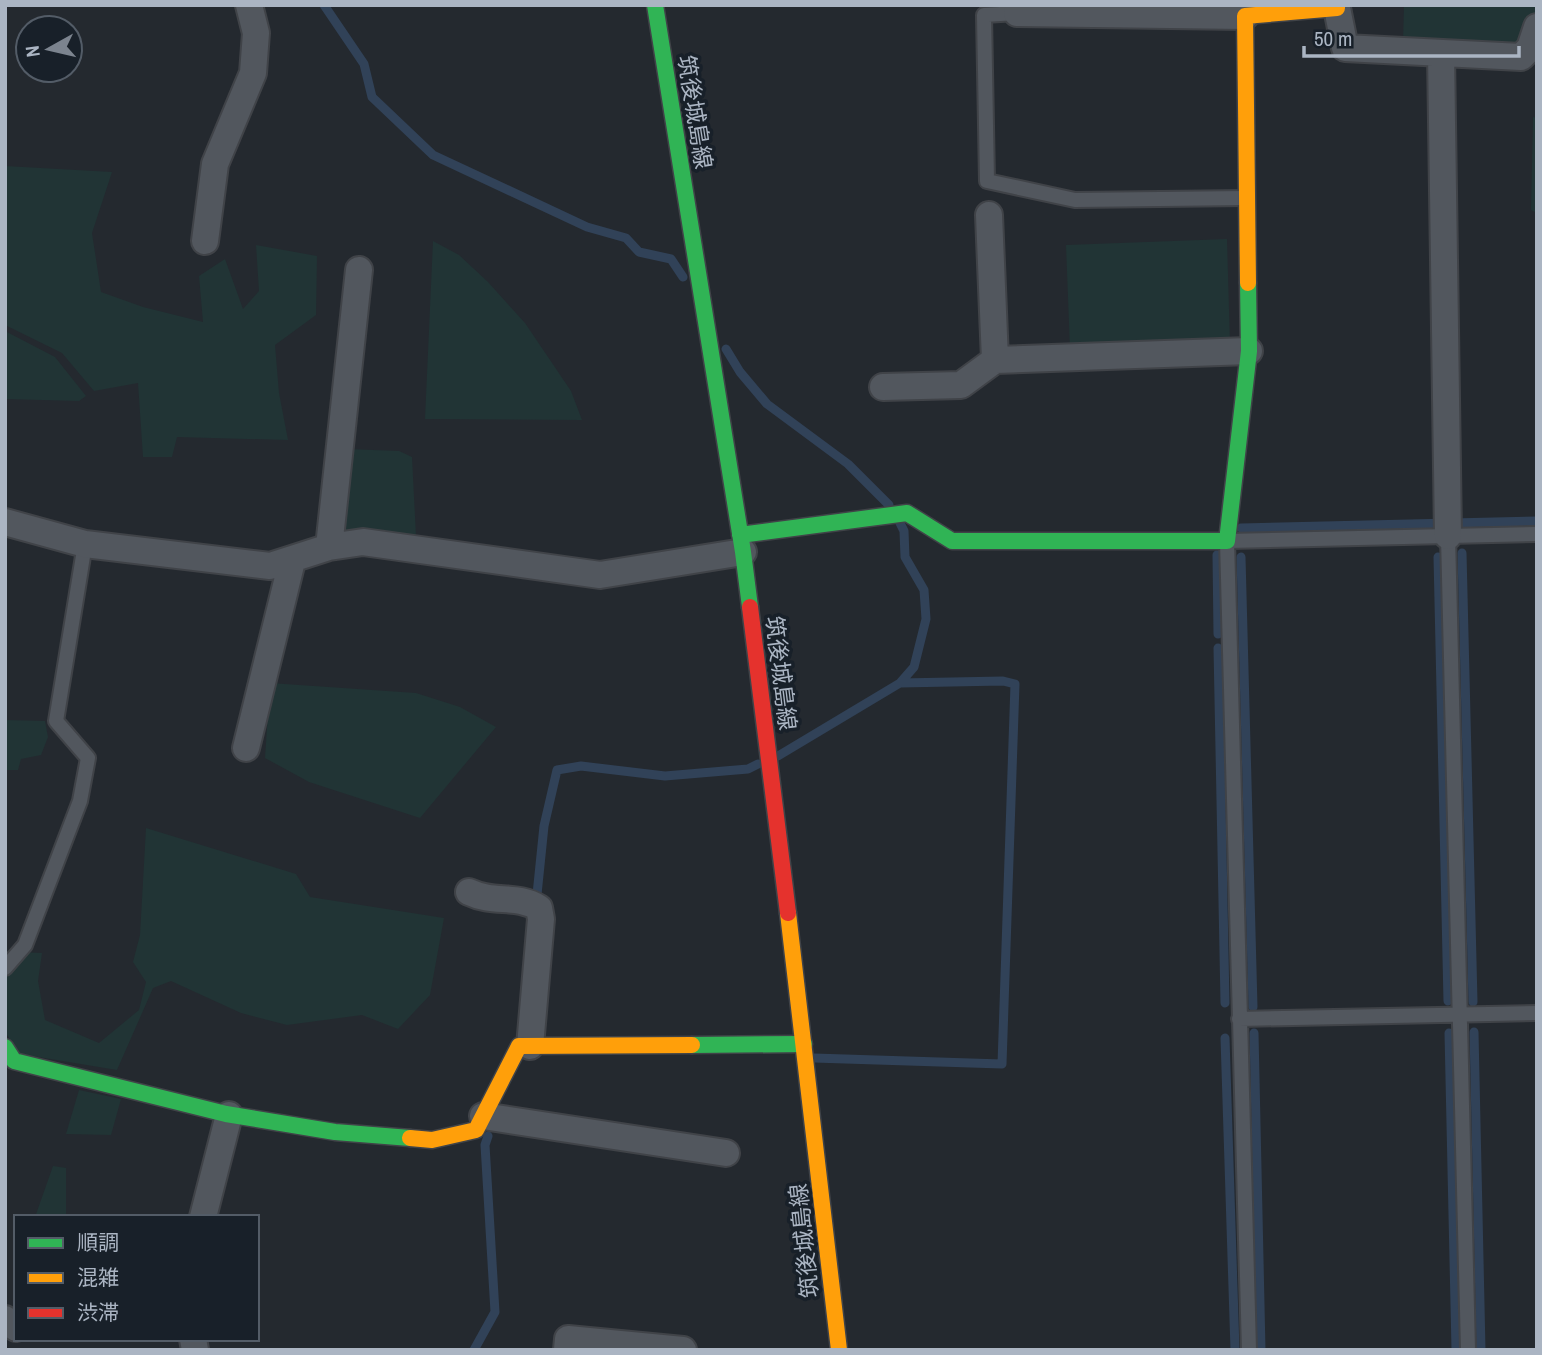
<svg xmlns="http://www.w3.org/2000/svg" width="1542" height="1355" viewBox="0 0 1542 1355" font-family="'Archivo Narrow','Noto Sans JP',sans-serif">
<rect width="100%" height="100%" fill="#24292f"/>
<path fill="#213435" d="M1404 5H1537V9L1520 50 1403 42Z
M1533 117 1537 118V213L1531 210Z
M5 166 112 172 92 233 101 292 143 307 203 322 199 276 225 259 243 309 259 291 256 245 317 256 316 315 275 345 279 393 288 440 177 437 172 457H143L138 383 94 391 62 353 5 325Z
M1227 239 1230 344 1070 349 1066 245Z
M433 241 459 255 488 282 525 323 571 391 582 420 425 419Z
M5 331 55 357 86 396 79 401 5 399Z
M348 449 399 451 412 457 416 536 339 535Z
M270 683 416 693 460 707 496 727 420 818 309 782 265 758Z
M5 720 45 721 48 737 41 755 21 759 18 770H5Z
M146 828 296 874 310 897 444 918 430 995 398 1029 362 1015 287 1025 241 1013 171 981 153 988 117 1070 20 1054 5 1032V976L16 952 42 953 38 981 45 1020 99 1043 139 1010 146 982 133 962 140 935Z
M79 1090 121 1099 111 1135 66 1134Z
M53 1166 66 1168V1217H35Z"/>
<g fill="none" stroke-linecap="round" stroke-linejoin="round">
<path stroke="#314258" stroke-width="9" d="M324 5 364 64 372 97 433 155 587 227 626 238 639 252 671 259 683 277
M726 349 740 372 767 404 848 464 889 505
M1241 528 1537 521
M1462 553 1473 1002
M1217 555 1218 634
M1241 557 1253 1007
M1438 557 1448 1001
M1218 648 1225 1003
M778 756 900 683 914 667 926 619 924 590 905 557 904 531 900 523
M536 904 544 826 557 770 581 766 665 776 748 769 758 764
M1474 1032 1481 1350
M1254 1033 1261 1350
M1449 1033 1456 1350
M1225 1038 1235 1350
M814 1058 1002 1064 1015 684 1003 681 900 683
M474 1350 495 1312 485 1145 488 1136"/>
<defs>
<path id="lane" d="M1017 13 984 15 987 181 1075 200 1246 198
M1448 536 1468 1350
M5 968 25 945 80 801 88 758 56 721 85 544
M1239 1019 1537 1013
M1249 1350 1227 541 1537 534"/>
<path id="street" d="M1337 8 1345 48 1521 57 1530 48 1537 27
M1017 13 1245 16
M1441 53 1448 536
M989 215 995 360
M205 241 215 164 253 73 256 33 249 5
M883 387 961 385 995 360 1249 351
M5 522 85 544 270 566 329 547 363 542 600 575 743 552
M329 547 359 270
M246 748 292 561
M469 892C494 904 516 894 539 908L541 919 530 1046
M483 1116 726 1153
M203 1217 229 1115
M5 1319 16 1328
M193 1339 195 1350
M567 1350 568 1339 683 1350"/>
<path id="fast" d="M655 5 743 552 750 607
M740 535 907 513 952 541H1227L1249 351 1248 283
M692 1045 804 1044
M5 1047 14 1061 226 1114 335 1132 410 1138"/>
<path id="slow" d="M1248 283 1245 16 1337 8V5
M788 913 839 1350
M410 1138 432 1140 476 1130 519 1046 692 1045"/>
<path id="jam" d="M750 607 788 913"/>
</defs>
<use href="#lane" stroke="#404348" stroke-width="18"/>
<use href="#street" stroke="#404348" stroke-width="30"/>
<use href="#fast" stroke="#404348" stroke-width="19"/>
<use href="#slow" stroke="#404348" stroke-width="19"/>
<use href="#jam" stroke="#404348" stroke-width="19"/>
<use href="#lane" stroke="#52575e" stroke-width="14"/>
<use href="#street" stroke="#52575e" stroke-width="26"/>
<use href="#fast" stroke="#30b455" stroke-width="16"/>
<use href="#slow" stroke="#ff9f0a" stroke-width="16"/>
<use href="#jam" stroke="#e5322d" stroke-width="16"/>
</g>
<g text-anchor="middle" stroke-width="7" stroke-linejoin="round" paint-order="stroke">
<g font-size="23" fill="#abb5c3" stroke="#182029">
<text transform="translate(695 112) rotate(81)" y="8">筑後城島線</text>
<text transform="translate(781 673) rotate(83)" y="8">筑後城島線</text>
<text transform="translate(804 1241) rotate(-96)" y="8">筑後城島線</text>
</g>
</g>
<rect width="1542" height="1355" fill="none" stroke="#abb5c3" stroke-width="14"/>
<rect x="14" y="1215" width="245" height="126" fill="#182029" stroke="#535c67" stroke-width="2"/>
<rect x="28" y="1238" width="35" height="10" fill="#30b455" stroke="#535c67" stroke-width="2"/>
<text x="77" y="1250" font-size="21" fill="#abb5c3">順調</text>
<rect x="28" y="1273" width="35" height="10" fill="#ff9f0a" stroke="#535c67" stroke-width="2"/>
<text x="77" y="1285" font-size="21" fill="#abb5c3">混雑</text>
<rect x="28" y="1308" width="35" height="10" fill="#e5322d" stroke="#535c67" stroke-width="2"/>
<text x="77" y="1320" font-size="21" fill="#abb5c3">渋滞</text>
<g transform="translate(49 49) rotate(262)"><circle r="33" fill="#182029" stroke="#535c67" stroke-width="2"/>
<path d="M0-5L12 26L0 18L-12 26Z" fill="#7c848f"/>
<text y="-10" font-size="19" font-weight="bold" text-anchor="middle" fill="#abb5c3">N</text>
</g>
<path d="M1304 46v10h215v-10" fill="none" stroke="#abb5c3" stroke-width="3.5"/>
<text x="1314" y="46" font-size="21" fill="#abb5c3" stroke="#182029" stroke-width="5" paint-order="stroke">50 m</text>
</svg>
